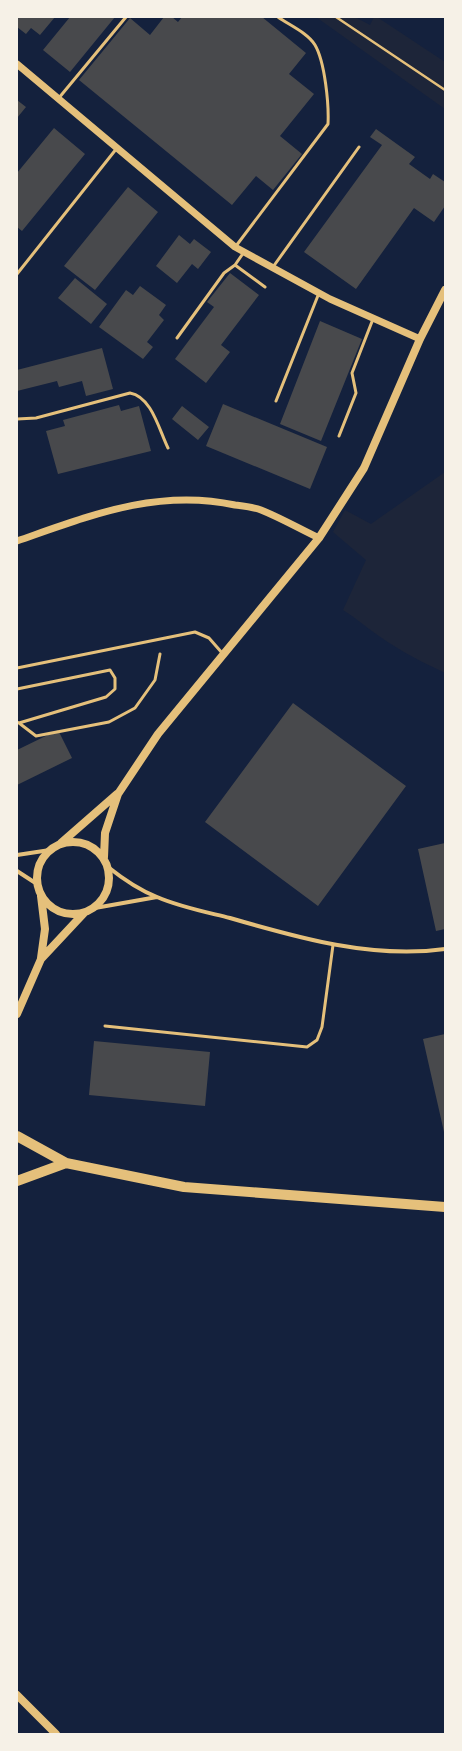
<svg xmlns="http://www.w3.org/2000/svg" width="462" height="1751" viewBox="0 0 462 1751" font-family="'Roboto Condensed',sans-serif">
<rect width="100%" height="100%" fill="#14213d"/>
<path fill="#1d2539" d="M316 17H355L370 25 374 17H377L445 62V109Z
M445 472V673C422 662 400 651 379 636 367 628 356 618 343 610L366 560 333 532 345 510 371 524Z"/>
<path fill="#48494c" d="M17 17H55L40 35 31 28 26 34 17 27Z
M70 17H115L70 72 43 50Z
M164 17H172L178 22 182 17H262L306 53 289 74 314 94 280 136 302 154 273 190 256 176 232 205 79 80 130 18 150 35Z
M17 100 26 107 17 118Z
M54 128 85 154 22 231 17 227V173Z
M376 129 415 157 409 164 430 179 433 174 445 182V206L434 222 414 208 356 289 304 252 382 145 370 137Z
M128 187 158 212 95 290 64 266Z
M179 235 190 244 194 239 211 252 198 269 192 264 177 283 156 266Z
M230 273 259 295 221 345 230 352 206 383 175 359 214 307 207 302Z
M75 278 107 304 91 324 58 298Z
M140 286 166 305 159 315 164 320 147 342 153 347 143 359 99 327 126 290 133 295Z
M320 321 362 339 321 441 280 424Z
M102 348 113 389 86 396 82 381 59 387 57 381 17 391V370Z
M223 404 327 447 310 489 206 446Z
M119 405 121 411 139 406 151 451 58 474 46 431 65 426 63 420Z
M182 406 209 427 198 440 172 419Z
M293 703 406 786 318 906 205 822Z
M58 730 72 758 17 785V750Z
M445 843V929L436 931 418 849Z
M445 1034V1132H444L423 1039Z
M94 1041 210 1052 205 1106 89 1095Z"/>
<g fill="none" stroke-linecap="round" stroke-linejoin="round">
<path stroke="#e5c07b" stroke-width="2.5" d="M336 17 445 90"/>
<path stroke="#e5c07b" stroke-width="3" d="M58 99 126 17
M236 246 328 124C329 105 325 62 315 45 308 33 289 25 278 17
M244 252 235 265 265 287
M273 267 359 147
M17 274 117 148
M177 338 224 273 235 265
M276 401 319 293
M17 419 36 418 130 393C152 397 159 430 168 448
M339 436 356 393 352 373 373 319
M17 668 195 632 209 638 223 654
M17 689 110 670 115 678V689L106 697 19 723 17 722
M19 723 36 736 109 722 135 708 155 680 160 654
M105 1026 307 1047 317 1040 322 1027 333 945"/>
<path stroke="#e5c07b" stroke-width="4" d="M17 855 50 850
M108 867C123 879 139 890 157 897 180 907 206 912 230 918 299 938 372 959 445 949
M17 871 37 884
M95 908 157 897"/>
<path stroke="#e5c07b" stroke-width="7" d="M17 64 235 247 330 299 420 339
M17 541C89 516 157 488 235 505 243 506 253 507 261 510 281 518 300 529 319 538"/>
<path stroke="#e5c07b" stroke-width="8" d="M37 878a36 36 0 1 1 72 0a36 36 0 1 1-72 0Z
M61 843 117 794
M104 857 105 833 118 794 158 734 319 538 364 468 420 339 445 290
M41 958 45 929 41 896
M17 1014 41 959 84 913
M17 1695 56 1734"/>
<path stroke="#e5c07b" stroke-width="10" d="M17 1136 66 1163 184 1187 445 1207
M17 1181 66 1163"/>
</g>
<rect width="462" height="1751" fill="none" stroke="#f6f1e7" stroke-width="36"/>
</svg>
